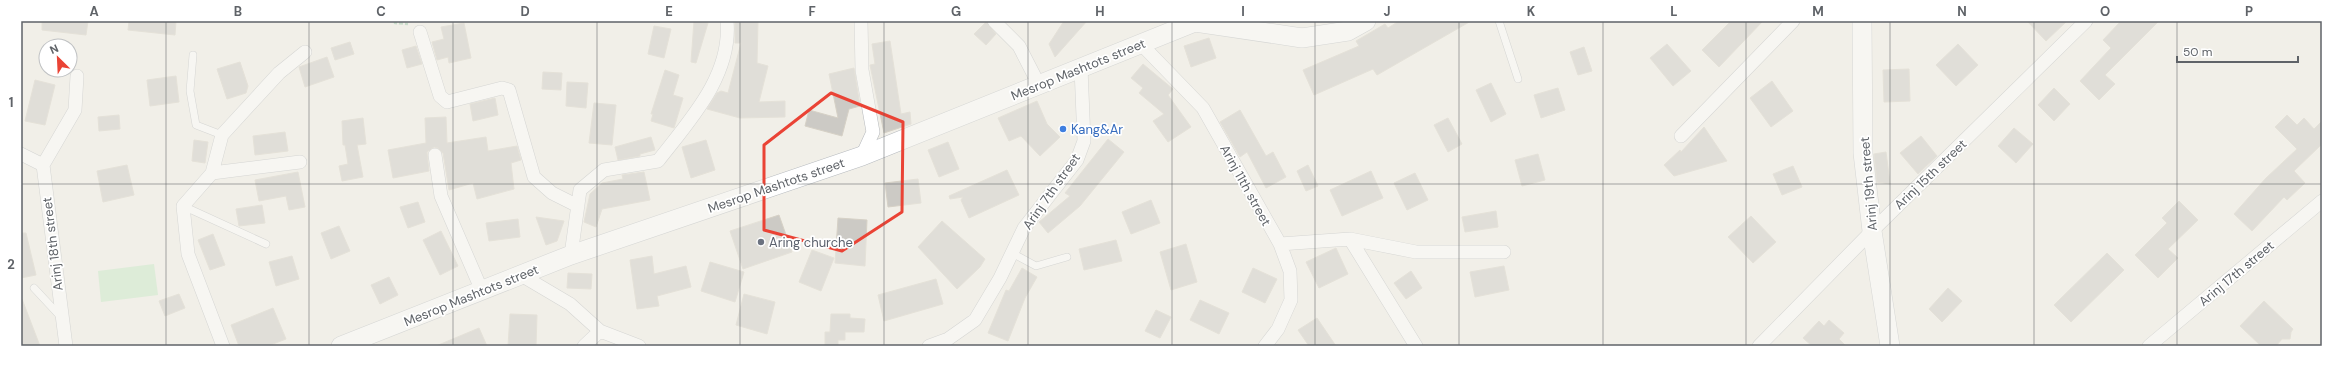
<svg xmlns="http://www.w3.org/2000/svg" width="2343" height="367" viewBox="0 0 2343 367" font-family="'DM Sans',sans-serif">
<rect width="100%" height="100%" fill="#f1efe8"/>
<path fill="#c5e8c5" d="M154 264 158 295 101 302 98 271Z"/>
<path fill="#cccac5" stroke="#d6d1c6" d="M42 21H88L86 35 42 30Z
M129 21H176L175 35 128 30Z
M694 21 708 23 696 63 691 62Z
M735 21H758L757 63 768 66 759 102 785 101V117L740 118 707 109 717 93 721 91 728 93 741 43H735Z
M1064 21H1087L1055 57 1049 44Z
M1399 21H1471L1377 75 1373 69 1314 95 1303 70 1359 46 1356 41 1385 24 1388 28Z
M1731 21H1763L1719 67 1702 50Z
M2027 21H2067L2046 41Z
M2121 21H2159L2105 75 2115 84 2099 100 2080 81 2111 48 2103 40Z
M986 22 996 34 986 45 974 34Z
M464 23 471 58 449 63 448 57 437 60 432 42 444 39 441 27Z
M654 26 671 29 664 58 648 54Z
M1209 38 1216 58 1191 67 1184 46Z
M890 41 901 114 910 112 911 124 884 133 870 65 875 64 872 44Z
M350 42 354 54 335 60 331 48Z
M1667 44 1691 71 1673 86 1650 58Z
M1958 44 1978 65 1956 86 1936 65Z
M416 46 422 64 407 68 402 50Z
M1584 47 1592 71 1578 75 1570 52Z
M327 57 334 77 305 87 299 67Z
M240 62 248 86 246 93 227 99 217 69Z
M1143 64 1173 89 1168 95 1191 127 1168 142 1153 121 1164 114 1139 93 1143 88 1131 78Z
M854 68 860 106 849 109 842 136 805 126 809 110 838 118 829 74Z
M1909 69 1910 101 1884 102 1883 70Z
M665 70 679 75 673 95 683 98 674 128 651 121 653 114H651Z
M543 72 562 73 561 90 542 89Z
M176 76 179 102 150 106 147 80Z
M35 80 55 85 45 125 25 121Z
M1772 81 1793 111 1771 127 1750 98Z
M567 82 588 83 586 108 566 106Z
M1491 83 1506 114 1491 122 1476 90Z
M1558 88 1565 110 1541 118 1534 95Z
M2054 88 2070 104 2054 121 2038 105Z
M495 98 498 115 473 121 470 104Z
M1037 101 1047 124 1060 137 1040 156 1021 136 1009 141 998 118Z
M594 103 616 105 612 145 589 143Z
M1240 110 1266 156 1273 152 1286 177 1266 188 1247 152 1240 157 1220 122Z
M119 115 120 129 99 131 98 117Z
M2287 115 2297 125 2304 118 2314 129 2322 121V144L2294 171 2305 183 2287 200 2284 197 2252 231 2234 214 2266 178 2297 149 2275 127Z
M446 117 447 143 486 137 488 151 517 146 521 160 511 163 514 189 477 199 473 183 449 190 443 153 438 148 434 147 427 152 429 171 393 178 388 150 426 143 425 118Z
M363 118 366 144 357 145 363 177 342 181 339 166 348 164 345 145H343L342 121Z
M1448 118 1462 144 1448 152 1434 125Z
M1704 127 1727 161 1674 176 1664 165 1680 150 1681 152Z
M2014 128 2033 144 2016 163 1998 146Z
M285 132 288 151 255 155 253 136Z
M1921 136 1937 156 1918 174 1900 153Z
M651 137 655 150 640 154V156L618 160 615 147Z
M1108 139 1124 152 1080 206 1048 233 1039 222 1070 196 1065 193Z
M194 140 208 142 205 163 192 161Z
M706 140 715 170 691 178 682 147Z
M948 142 959 169 939 177 928 150Z
M1886 152 1889 175 1890 184 1877 182 1874 154Z
M1538 154 1545 180 1522 186 1515 160Z
M127 165 134 195 103 202 97 171Z
M1308 165 1318 186 1306 191 1297 171Z
M1793 166 1802 187 1782 195 1773 174Z
M1007 170 1019 195 969 218 961 200 963 197 950 199 949 196Z
M1371 171 1383 198 1342 216 1330 190Z
M298 172 305 207 289 210 286 196 259 201 255 180Z
M644 172 650 200 602 209 596 227 584 222 590 194 602 183 623 179 622 175Z
M1415 173 1428 200 1407 210 1394 183Z
M918 179 921 203 888 207 885 183Z
M1151 200 1160 223 1131 234 1122 212Z
M2179 201 2198 220 2168 249 2178 258 2158 278 2135 255 2167 223 2162 218Z
M418 202 425 222 408 228 400 207Z
M262 205 265 223 239 226 236 209Z
M1496 211 1498 227 1465 232 1462 217Z
M779 215 792 252 743 269 730 231Z
M1751 216 1776 242 1753 263 1728 237Z
M536 217 564 221 557 241 546 245Z
M838 218 867 220 865 266 835 263Z
M518 219 520 237 489 241 486 223Z
M942 221 985 259 980 267 957 289 918 247Z
M339 226 350 251 331 259 321 233Z
M441 231 458 266 440 275 423 240Z
M21 233H26L36 275 21 278Z
M213 234 225 265 210 270 198 240Z
M1116 240 1122 261 1084 270 1079 249Z
M1186 244 1197 282 1171 290 1160 252Z
M1336 248 1348 274 1319 288 1306 262Z
M812 250 834 258 821 291 799 282Z
M2107 253 2124 270 2071 322 2054 305Z
M292 256 299 279 276 286 269 262Z
M652 256 654 274 686 266 691 287 657 296 659 306 637 309 630 260Z
M710 262 744 272 735 302 701 291Z
M1504 266 1509 290 1475 297 1470 272Z
M1022 268 1037 277 1025 298 1008 341 988 333 1006 290 1009 291Z
M1253 268 1277 279 1265 303 1242 292Z
M1411 271 1422 288 1406 299 1394 283Z
M568 273 592 274 591 289 567 288Z
M389 277 398 295 380 304 371 285Z
M936 279 943 304 884 321 878 295Z
M1948 288 1962 301 1942 322 1929 309Z
M179 294 185 308 165 316 159 301Z
M744 294 775 302 767 334 736 325Z
M22 299 40 346H21Z
M1200 300 1229 313 1219 334 1190 320Z
M2264 301 2293 329 2291 332 2290 339H2282L2276 346H2261L2240 326Z
M273 308 286 339 268 346H239L231 325Z
M1156 310 1171 317 1160 338 1145 331Z
M510 314 537 315 536 346H508Z
M831 314H850V318L865 319 864 332H845V340H838V346H825V332H830Z
M1317 318 1336 346H1309L1298 330Z
M1829 320 1844 333 1839 339 1846 346H1812L1803 338 1819 321 1824 326Z
M479 328 487 346H436Z"/>
<g fill="none" stroke-linecap="round" stroke-linejoin="round">
<defs>
<path id="lane" d="M1499 21 1518 79
M193 55 190 91 196 125 222 135
M183 206 266 244
M1012 253 1036 266 1067 257
M34 288 61 317"/>
<path id="street" d="M861 21 862 70 873 132 862 156
M994 21 1019 46 1039 85
M420 32 440 96 447 102 502 88 509 90 534 177 552 193 578 206
M1140 43 1203 108 1280 244 1290 271 1291 300 1278 329 1265 346
M1681 136 1793 21
M21 154 43 165 66 346
M435 155 441 196 482 291
M43 165 75 110 77 76
M212 173 300 162
M1350 239 1416 346
M1280 244 1350 239 1416 252H1504
M571 255 580 190 604 170 658 161C689 121 732 76 727 21
M521 275 570 304 600 331 639 346
M223 346 188 254 183 206 212 173 222 135 279 73 305 52
M584 346 600 331
M929 346 948 339 975 320 1000 278 1024 228 1077 160 1084 141 1081 68
M1759 346 1872 231 2086 21
M2149 346 2322 201"/>
<path id="secondary" d="M1862 21 1863 153 1872 231 1890 346
M341 346 571 255 862 156 1195 22 1302 38 1348 31 1366 21"/>
</defs>
<use href="#lane" stroke="#b5b8bc" stroke-width="8"/>
<use href="#street" stroke="#b5b8bc" stroke-width="14"/>
<use href="#secondary" stroke="#b6babf" stroke-width="20"/>
<path stroke="#9cc7a9" stroke-width="2.5" stroke-dasharray="4 2" stroke-linecap="butt" d="M395 21V23L408 24"/>
<use href="#lane" stroke="#fff" stroke-width="7"/>
<use href="#street" stroke="#fff" stroke-width="13"/>
<use href="#secondary" stroke="#fff" stroke-width="19"/>
</g>
<path d="M0 0H2343V367H0ZM831 93 903 122 902 212 842 251 764 230V145Z" fill="#f1efe8" fill-opacity=".55" fill-rule="evenodd"/>
<path fill="none" stroke="#ea4335" stroke-width="3" stroke-linejoin="round" d="M831 93 903 122 902 212 842 251 764 230V145Z"/>
<path fill="none" stroke="#5f6368" stroke-width="1" stroke-opacity="0.55" d="M166 21V346M309 21V346M453 21V346M597 21V346M740 21V346M884 21V346M1028 21V346M1172 21V346M1315 21V346M1459 21V346M1603 21V346M1746 21V346M1890 21V346M2034 21V346M2177 21V346M21 184H2322"/>
<circle fill="#3f7fe0" stroke="#fff" stroke-width="1.5" cx="1063" cy="129" r="4"/>
<circle fill="#6b7280" stroke="#fff" stroke-width="1.5" cx="761" cy="242" r="4"/>
<g text-anchor="middle" stroke-width="3.5" stroke-linejoin="round" paint-order="stroke">
<g font-size="13" fill="#5f6368" stroke="#fff">
<text transform="translate(1078 69) rotate(-22)" y="5">Mesrop Mashtots street</text>
<text transform="translate(1930 174) rotate(-44)" y="5">Arinj 15th street</text>
<text transform="translate(1868 184) rotate(-95)" y="5">Arinj 19th street</text>
<text transform="translate(776 185) rotate(-19)" y="5">Mesrop Mashtots street</text>
<text transform="translate(1246 185) rotate(61)" y="5">Arinj 11th street</text>
<text transform="translate(1051 191) rotate(-55)" y="5">Arinj 7th street</text>
<text transform="translate(52 244) rotate(-97)" y="5">Arinj 18th street</text>
<text transform="translate(2236 273) rotate(-40)" y="5">Arinj 17th street</text>
<text transform="translate(471 295) rotate(-22)" y="5">Mesrop Mashtots street</text>
</g>
<g font-size="13" fill="#366cbe" stroke="#fff" text-anchor="start">
<text x="1071" y="134">Kang&amp;Ar</text>
</g>
<g font-size="13" fill="#5b616d" stroke="#fff" text-anchor="start">
<text x="769" y="247">Aring churche</text>
</g>
</g>
<rect width="2343" height="367" fill="none" stroke="#ffffff" stroke-width="44"/>
<g transform="translate(58 58) rotate(336)"><circle r="19" fill="#ffffff" stroke="#bfc1c3"/>
<path d="M0-3L7 15L0 10L-7 15Z" fill="#ea4335"/>
<text y="-6" font-size="11" font-weight="bold" text-anchor="middle" fill="#5f6368">N</text>
</g>
<path d="M2177 56v6h121v-6" fill="none" stroke="#5f6368" stroke-width="2"/>
<text x="2183" y="56" font-size="12" fill="#5f6368" stroke="#ffffff" stroke-width="3" paint-order="stroke">50 m</text>
<rect x="22" y="22" width="2299" height="323" fill="none" stroke="#5f6368" stroke-width="1.5"/>
<g font-size="13" text-anchor="middle" font-weight="bold" fill="#5f6368">
<text x="94" y="16">A</text>
<text x="238" y="16">B</text>
<text x="381" y="16">C</text>
<text x="525" y="16">D</text>
<text x="669" y="16">E</text>
<text x="812" y="16">F</text>
<text x="956" y="16">G</text>
<text x="1100" y="16">H</text>
<text x="1243" y="16">I</text>
<text x="1387" y="16">J</text>
<text x="1531" y="16">K</text>
<text x="1674" y="16">L</text>
<text x="1818" y="16">M</text>
<text x="1962" y="16">N</text>
<text x="2105" y="16">O</text>
<text x="2249" y="16">P</text>
<text x="11" y="107">1</text>
<text x="11" y="269">2</text>
</g>
</svg>
